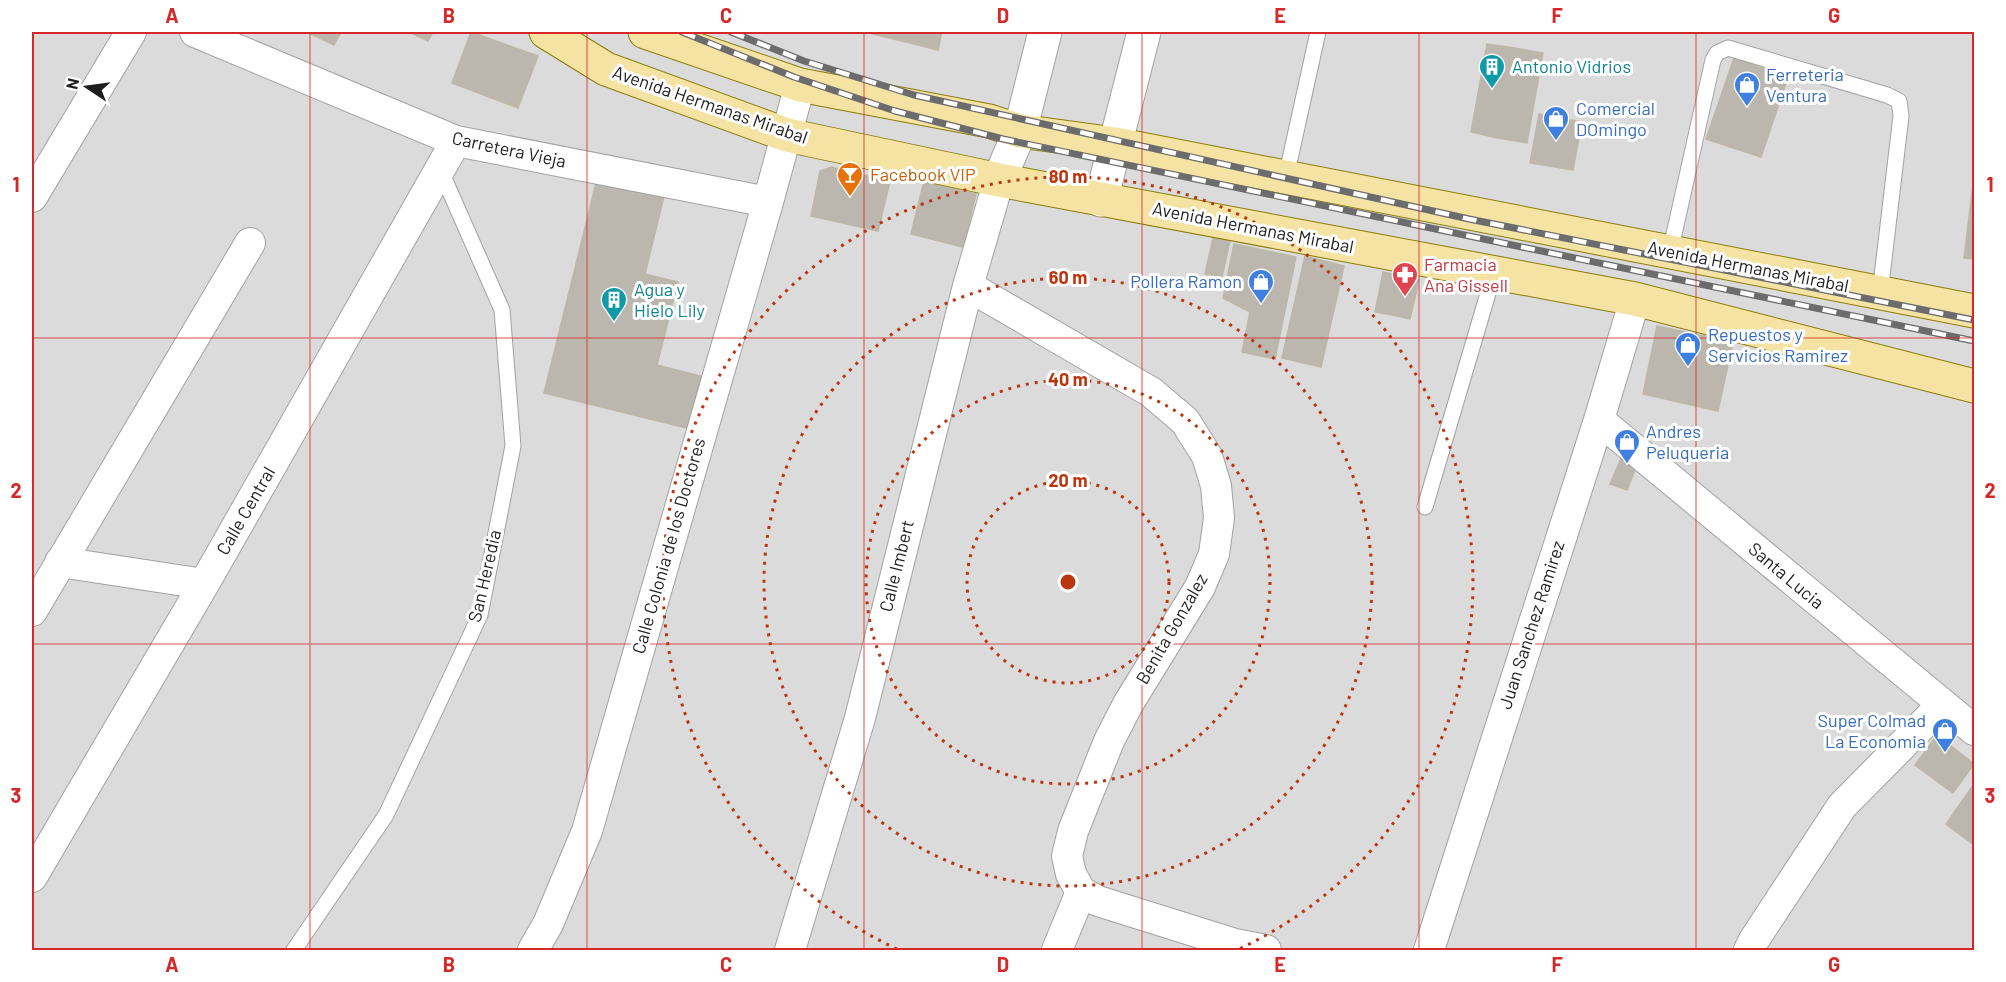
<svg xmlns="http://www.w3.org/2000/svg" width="2006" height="982" viewBox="0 0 2006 982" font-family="Barlow,sans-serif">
<rect width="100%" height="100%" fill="#eeede4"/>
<path fill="#dcdbdb" d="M32 32H1974V950H32Z"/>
<path fill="#bbb6ae" stroke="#beb7a8" stroke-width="1.5" d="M307 32H341L334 45Z
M409 32H433L428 41Z
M471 32 538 56 518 108 452 83Z
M872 32H908L906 42 872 34Z
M908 32H942L938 50 906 42Z
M1487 44 1514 48 1498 138 1471 132Z
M1514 48 1543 53 1527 143 1498 138Z
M1734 58 1788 77 1761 157 1706 139Z
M1539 114 1582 122 1573 170 1530 163Z
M831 167 890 181 878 231 811 216 820 171Z
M599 171 666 188 645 274 678 282 657 365 704 377 691 429 544 393Z
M1974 176V259L1964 258Z
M924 181 976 194 963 247 911 234Z
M1213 238 1230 241 1222 277 1205 274Z
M1234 244 1296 257 1275 359 1242 352 1250 312 1223 298Z
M1305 256 1344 266 1321 367 1282 358Z
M1383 272 1400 275 1392 315 1375 312Z
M1400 275 1419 280 1410 319 1392 315Z
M1657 326 1733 342 1718 411 1643 394Z
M1623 454 1639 460 1627 490 1610 484Z
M1937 735 1974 764 1953 793 1915 765Z
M1974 784V845L1946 824Z"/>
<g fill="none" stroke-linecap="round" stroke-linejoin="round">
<defs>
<path id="service" d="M1286 177 1318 32
M1670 252 1713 60 1717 53 1728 48 1887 95 1899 101 1901 116 1880 293
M1425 507 1494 273
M294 950 386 815 480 615 513 446 502 310 440 169"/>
<path id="minor" d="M195 32 456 141 768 202
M32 197 131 32
M968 286 1151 392 1185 421 1207 456 1216 486 1219 518 1214 554 1200 587 1128 704 1109 741 1073 831 1067 856 1071 874 1081 892 1098 901 1235 944 1266 950
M1599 420 1974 730
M60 562 204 584
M32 611 250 243
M32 877 204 584 456 141
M533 950 548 924 587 831 768 202 800 85
M790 950 860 718 968 286 999 180
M1057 950 1081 892
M1429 950 1599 420 1635 299
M1749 950 1754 940 1842 806 1942 705"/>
<path id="tertiary" d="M999 180 1020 131 1045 32
M1101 200 1144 32"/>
<path id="primary" d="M546 32 606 69 787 135 999 180 1635 299 1974 386
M645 32 800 85 989 121 1020 131 1115 144 1974 311"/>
</defs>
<use href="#service" stroke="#a2a2a2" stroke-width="17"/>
<use href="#minor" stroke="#a2a2a2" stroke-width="32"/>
<use href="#tertiary" stroke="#a2a2a2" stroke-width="35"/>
<use href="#primary" stroke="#8c7d0b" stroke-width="35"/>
<use href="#service" stroke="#fff" stroke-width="15"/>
<use href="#minor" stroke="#fff" stroke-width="30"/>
<use href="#tertiary" stroke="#fff" stroke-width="33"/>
<use href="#primary" stroke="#f5e3a3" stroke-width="33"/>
<defs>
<path id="rail" d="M682 32 794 77 895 111 1003 139 1974 341
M731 32 804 61 914 95 1469 219 1974 320"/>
</defs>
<use href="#rail" stroke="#6c6c6c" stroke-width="7"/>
<use href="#rail" stroke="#fff" stroke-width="4.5" stroke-dasharray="14" stroke-linecap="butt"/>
</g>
<path fill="none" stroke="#d62828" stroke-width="1.5" stroke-opacity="0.55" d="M310 32V950M587 32V950M864 32V950M1142 32V950M1419 32V950M1696 32V950M32 338H1974M32 644H1974"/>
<g fill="none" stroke="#bc350f" stroke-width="3" stroke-dasharray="3 6">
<circle cx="1068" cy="582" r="101"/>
<circle cx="1068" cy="582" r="202"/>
<circle cx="1068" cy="582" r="304"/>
<path d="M897 949A405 405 0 1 1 1239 949"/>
</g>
<defs>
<symbol id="building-pin" viewBox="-11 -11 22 30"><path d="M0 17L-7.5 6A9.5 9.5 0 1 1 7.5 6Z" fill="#0f9aa8" stroke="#fff"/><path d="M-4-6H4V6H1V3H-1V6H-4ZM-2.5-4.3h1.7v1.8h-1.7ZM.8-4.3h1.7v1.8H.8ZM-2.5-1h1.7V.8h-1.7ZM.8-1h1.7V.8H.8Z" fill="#fff"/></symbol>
<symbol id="shop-pin" viewBox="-11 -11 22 30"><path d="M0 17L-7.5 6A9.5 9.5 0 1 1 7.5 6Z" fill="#3f7fe0" stroke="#fff"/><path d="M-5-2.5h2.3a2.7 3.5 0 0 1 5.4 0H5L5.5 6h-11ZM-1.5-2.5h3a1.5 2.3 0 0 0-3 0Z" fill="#fff"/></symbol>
<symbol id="bar-pin" viewBox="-11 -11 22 30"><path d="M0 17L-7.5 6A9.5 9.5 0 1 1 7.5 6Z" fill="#e8710a" stroke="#fff"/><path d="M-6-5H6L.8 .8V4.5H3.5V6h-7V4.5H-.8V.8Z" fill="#fff"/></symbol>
<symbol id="pharmacy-pin" viewBox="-11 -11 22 30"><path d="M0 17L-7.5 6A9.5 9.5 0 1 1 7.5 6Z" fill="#e0444e" stroke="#fff"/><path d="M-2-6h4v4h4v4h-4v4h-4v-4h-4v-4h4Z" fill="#fff"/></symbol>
</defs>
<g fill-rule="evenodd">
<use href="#building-pin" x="1477" y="52" width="30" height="40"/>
<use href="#shop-pin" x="1732" y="70" width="30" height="40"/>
<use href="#shop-pin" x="1541" y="104" width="30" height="40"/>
<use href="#bar-pin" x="835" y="160" width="30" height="40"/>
<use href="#pharmacy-pin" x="1390" y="260" width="30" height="40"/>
<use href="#shop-pin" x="1246" y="267" width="30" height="40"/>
<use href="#building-pin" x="599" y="285" width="30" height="40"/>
<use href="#shop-pin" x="1673" y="330" width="30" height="40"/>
<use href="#shop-pin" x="1612" y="427" width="30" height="40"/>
<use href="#shop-pin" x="1930" y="716" width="30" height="40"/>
</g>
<g text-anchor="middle" stroke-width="6" stroke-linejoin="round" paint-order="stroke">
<g font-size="18" fill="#0d838f" stroke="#fff" text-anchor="start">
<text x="1512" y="73">Antonio Vidrios</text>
<text x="634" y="296">Agua y<tspan x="634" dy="21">Hielo Lily</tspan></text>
</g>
<g font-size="18" fill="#366cbe" stroke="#fff" text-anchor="start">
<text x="1766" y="81">Ferreteria<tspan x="1766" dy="21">Ventura</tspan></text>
<text x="1576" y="115">Comercial<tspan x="1576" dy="21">DOmingo</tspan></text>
<text x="1242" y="288" text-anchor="end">Pollera Ramon</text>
<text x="1708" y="341">Repuestos y<tspan x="1708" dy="21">Servicios Ramirez</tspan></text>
<text x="1646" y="438">Andres<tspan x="1646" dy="21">Peluqueria</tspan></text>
<text x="1926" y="727" text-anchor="end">Super Colmad<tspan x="1926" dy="21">La Economia</tspan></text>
</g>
<g font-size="18" fill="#1e1e1e" stroke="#fff">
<text transform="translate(710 105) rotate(19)" y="6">Avenida Hermanas Mirabal</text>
<text transform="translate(509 150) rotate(12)" y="6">Carretera Vieja</text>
<text transform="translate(1253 228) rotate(11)" y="6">Avenida Hermanas Mirabal</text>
<text transform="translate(1748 267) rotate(11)" y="6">Avenida Hermanas Mirabal</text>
<text transform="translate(246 511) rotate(-60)" y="6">Calle Central</text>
<text transform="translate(669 546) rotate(-74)" y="6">Calle Colonia de los Doctores</text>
<text transform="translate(897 566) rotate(-76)" y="6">Calle Imbert</text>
<text transform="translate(485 576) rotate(-77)" y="6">San Heredia</text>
<text transform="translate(1786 576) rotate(40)" y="6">Santa Lucia</text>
<text transform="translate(1532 625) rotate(-72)" y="6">Juan Sanchez Ramirez</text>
<text transform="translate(1172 629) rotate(-60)" y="6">Benita Gonzalez</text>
</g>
<g font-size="18" fill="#c56008" stroke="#fff" text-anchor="start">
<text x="870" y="181">Facebook VIP</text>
</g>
<g font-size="18" fill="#be3a42" stroke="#fff" text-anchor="start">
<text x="1424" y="271">Farmacia<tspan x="1424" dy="21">Ana Gissell</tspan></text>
</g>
</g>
<circle cx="1068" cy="582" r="9" fill="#bc350f" stroke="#fff" stroke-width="3"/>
<g font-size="18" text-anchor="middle" font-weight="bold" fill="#bc350f" stroke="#fff" stroke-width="6" stroke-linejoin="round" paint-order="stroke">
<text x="1068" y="183">80 m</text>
<text x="1068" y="284">60 m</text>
<text x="1068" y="386">40 m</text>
<text x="1068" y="487">20 m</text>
</g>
<rect width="2006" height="982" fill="none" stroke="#ffffff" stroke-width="66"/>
<g transform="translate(87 87) rotate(283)" stroke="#ffffff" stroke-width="4.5" paint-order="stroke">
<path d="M0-4.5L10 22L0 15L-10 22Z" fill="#1e1e1e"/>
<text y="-9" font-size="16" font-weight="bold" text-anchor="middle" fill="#1e1e1e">N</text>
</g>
<rect x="33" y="33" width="1940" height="916" fill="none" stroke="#d62828" stroke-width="2"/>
<g font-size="20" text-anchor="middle" font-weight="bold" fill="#d62828">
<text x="172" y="23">A</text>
<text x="449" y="23">B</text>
<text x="726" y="23">C</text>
<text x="1003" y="23">D</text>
<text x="1280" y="23">E</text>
<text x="1557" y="23">F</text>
<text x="1834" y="23">G</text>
<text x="16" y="192">1</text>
<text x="1990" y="192">1</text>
<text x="16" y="498">2</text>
<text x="1990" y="498">2</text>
<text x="16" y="803">3</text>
<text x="1990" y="803">3</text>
<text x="172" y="972">A</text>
<text x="449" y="972">B</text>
<text x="726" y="972">C</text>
<text x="1003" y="972">D</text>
<text x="1280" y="972">E</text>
<text x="1557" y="972">F</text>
<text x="1834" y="972">G</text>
</g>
</svg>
